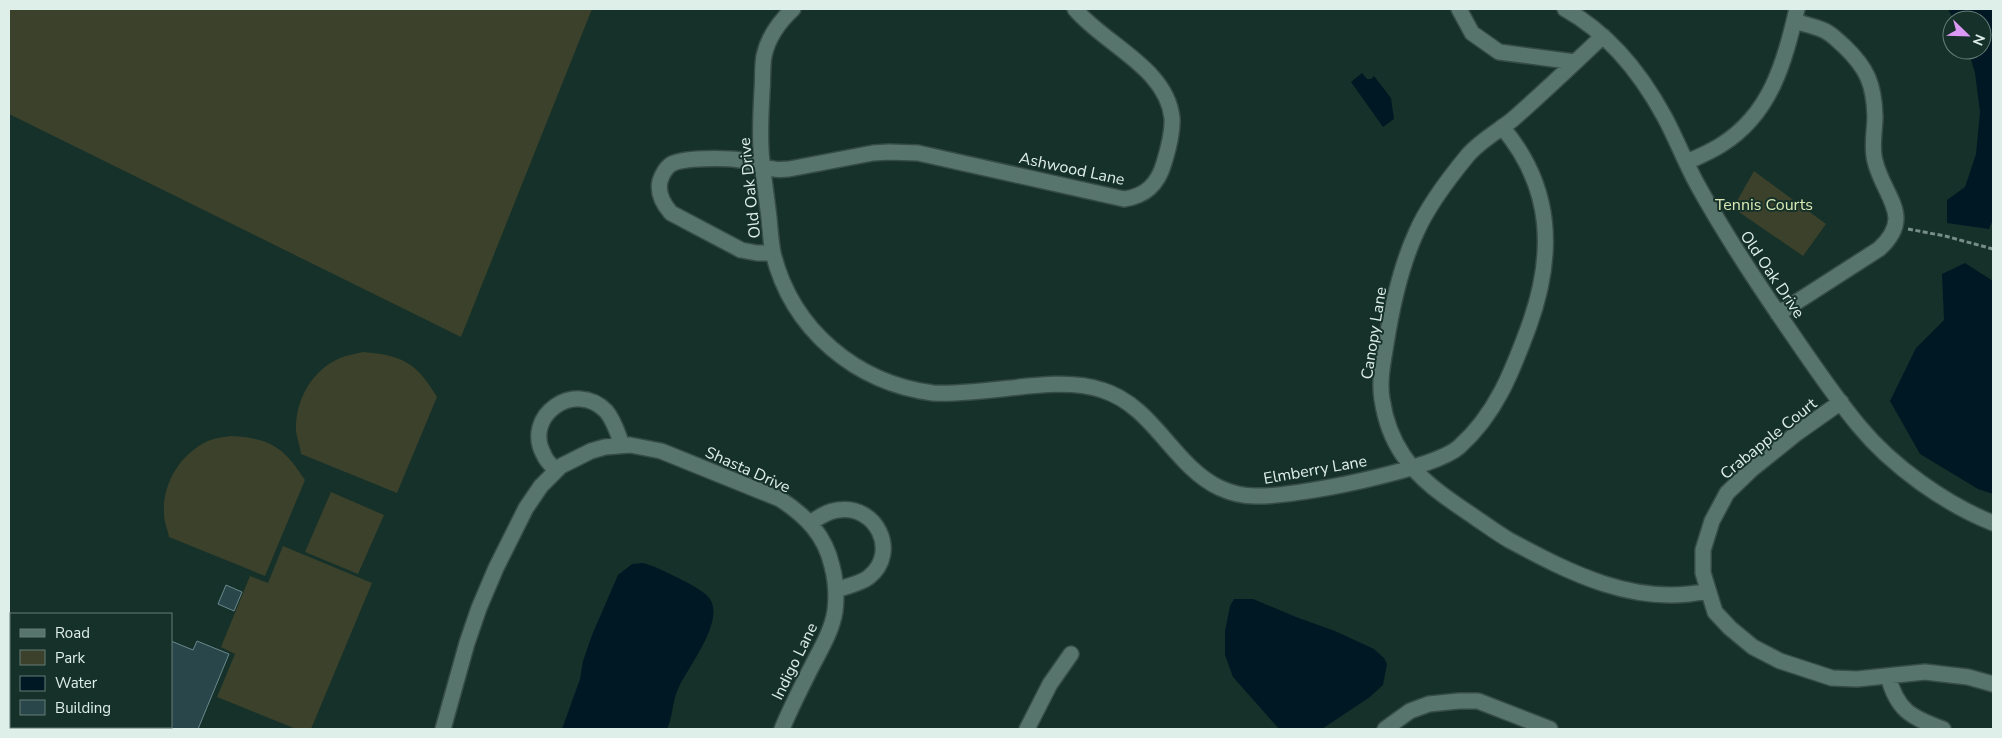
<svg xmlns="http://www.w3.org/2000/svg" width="2002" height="738" viewBox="0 0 2002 738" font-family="'Nunito Sans',sans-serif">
<rect width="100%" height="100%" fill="#16312a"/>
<path fill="#3b412a" d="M9 9H592L461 337 9 114Z
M1754 171 1826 224 1803 256 1733 208Z
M363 352C402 355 417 363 437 397L397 493 301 454C300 446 297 438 296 431 295 400 312 370 340 358 347 355 356 354 363 352Z
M231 436C270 438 284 447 305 480L265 576 169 537C168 530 164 522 164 514 162 484 180 454 208 441 215 438 224 437 231 436Z
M331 492 384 515 358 574 305 552Z
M283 546 372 583 311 729H296L217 697 235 654 221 647 250 576 268 583Z"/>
<path fill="#001824" d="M1948 9H1993V219L1989 229 1947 223V200L1965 187 1976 154 1980 112 1975 73 1968 50H1982V20H1954Z
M1362 73 1367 79H1371L1374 76 1391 98 1394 119 1383 127 1351 82Z
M1965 263 1993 281V494L1978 489 1920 454 1890 401 1916 348 1944 320 1942 274Z
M643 563C658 567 674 576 688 583 695 587 705 592 710 599 725 622 687 668 678 689 672 702 673 717 667 729H562L580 679 583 661 592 635 618 575 632 564Z
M1234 599H1253L1296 617 1335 631 1374 649 1384 658 1387 664 1383 685 1370 697 1322 729H1279L1233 677 1225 655V631L1230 606Z"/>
<path fill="#29474a" stroke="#6a898c" d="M226 585 242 592 234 611 218 604Z
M171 641 193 650 197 641 229 654 198 729H171Z"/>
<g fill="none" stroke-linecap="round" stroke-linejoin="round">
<defs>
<path id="minor" d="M793 9C779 22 768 37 764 56 762 67 763 80 762 91 761 115 759 138 762 162 764 181 767 200 769 218 770 230 771 242 773 253 792 330 856 383 933 393 945 394 957 393 969 392 1010 390 1063 377 1102 390 1154 406 1173 466 1220 488 1231 493 1243 496 1255 496 1291 498 1433 470 1459 447 1496 414 1512 372 1529 326 1555 254 1553 187 1502 127
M1459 9 1472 33 1499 52 1575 62
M1565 9C1608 33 1640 72 1664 116 1676 138 1685 162 1697 184 1725 235 1757 283 1790 331 1812 363 1834 396 1859 426 1892 466 1945 504 1993 523
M1603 36C1573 64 1543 93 1512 120 1498 131 1480 141 1468 155 1449 178 1428 205 1416 233 1400 268 1392 306 1386 344 1383 362 1379 381 1382 399 1385 419 1392 439 1403 455 1420 481 1448 499 1473 516 1485 524 1497 533 1509 540 1570 573 1636 607 1707 591
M1687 162C1698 157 1710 152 1721 145 1771 114 1784 63 1797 9
M773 253H757L741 250 671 213C663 204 657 194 660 181 662 175 665 169 670 165 681 157 726 158 740 160 751 162 762 168 774 169 779 170 784 169 789 169L873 153 889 152 918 153 1124 199C1146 196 1158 184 1164 163 1168 150 1173 132 1172 118 1167 68 1104 44 1075 9
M1778 314 1879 249C1915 216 1884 198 1875 161 1871 146 1875 131 1875 116 1874 84 1867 68 1844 46 1837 40 1831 33 1823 30 1814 26 1803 24 1794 21
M1841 402 1797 433 1751 470 1727 493 1712 521 1703 550V573L1715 612 1730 628 1753 647 1780 661 1832 678 1857 679 1925 672 1968 677 1993 684
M556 470C552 466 546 461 544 455 522 416 575 379 606 411 614 420 618 434 622 445
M810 523C819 517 828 511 838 510 876 504 900 552 869 577 860 584 847 586 836 590
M1888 676C1897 710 1910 717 1943 729
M443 729 467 643 479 608 496 568 526 508 541 486 561 466 591 451 605 447 630 445 661 451 780 499C806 516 825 535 832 566 836 581 837 595 835 611 832 630 822 647 813 664 802 686 791 707 782 729
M1027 729 1050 684 1071 654
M1385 729 1410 711 1429 704 1459 701H1478L1550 729"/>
</defs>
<use href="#minor" stroke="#354c46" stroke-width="18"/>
<path stroke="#778d87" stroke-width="3" stroke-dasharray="5 2.5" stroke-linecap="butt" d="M1908 229 1945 236 1993 249"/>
<use href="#minor" stroke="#58756d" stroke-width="15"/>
</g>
<g text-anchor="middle" stroke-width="4" stroke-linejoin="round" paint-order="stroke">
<g font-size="16" fill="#deeee9" stroke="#16312a">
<text transform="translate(1072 168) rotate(12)" y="6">Ashwood Lane</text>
<text transform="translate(749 188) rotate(-96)" y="6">Old Oak Drive</text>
<text transform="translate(1773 274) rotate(56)" y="6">Old Oak Drive</text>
<text transform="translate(1373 333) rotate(-81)" y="6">Canopy Lane</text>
<text transform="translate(1768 438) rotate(-39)" y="6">Crabapple Court</text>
<text transform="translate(748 469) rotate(24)" y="6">Shasta Drive</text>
<text transform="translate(1315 469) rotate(-10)" y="6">Elmberry Lane</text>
<text transform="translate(794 661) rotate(-64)" y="6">Indigo Lane</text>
</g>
<g font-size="16" fill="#d9e8b4" stroke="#16312a">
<text x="1764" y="210">Tennis Courts</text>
</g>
</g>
<rect width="2002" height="738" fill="none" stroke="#deeee9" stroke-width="20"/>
<rect x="10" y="613" width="162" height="115" fill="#16312a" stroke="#667d76"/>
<rect x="20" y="629" width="25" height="8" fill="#58756d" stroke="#667d76"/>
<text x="55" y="638" font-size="15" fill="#deeee9">Road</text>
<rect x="20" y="650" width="25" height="15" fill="#3b412a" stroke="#667d76"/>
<text x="55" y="663" font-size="15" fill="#deeee9">Park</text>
<rect x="20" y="676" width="25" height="15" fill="#001824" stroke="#667d76"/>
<text x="55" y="688" font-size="15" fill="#deeee9">Water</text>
<rect x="20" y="700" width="25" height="15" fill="#29474a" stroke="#667d76"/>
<text x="55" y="713" font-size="15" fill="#deeee9">Building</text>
<g transform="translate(1967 35) rotate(113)"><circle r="24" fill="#16312a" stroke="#667d76"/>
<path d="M0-4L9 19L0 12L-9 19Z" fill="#db99f5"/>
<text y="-8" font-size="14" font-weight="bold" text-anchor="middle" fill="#deeee9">N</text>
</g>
</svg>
